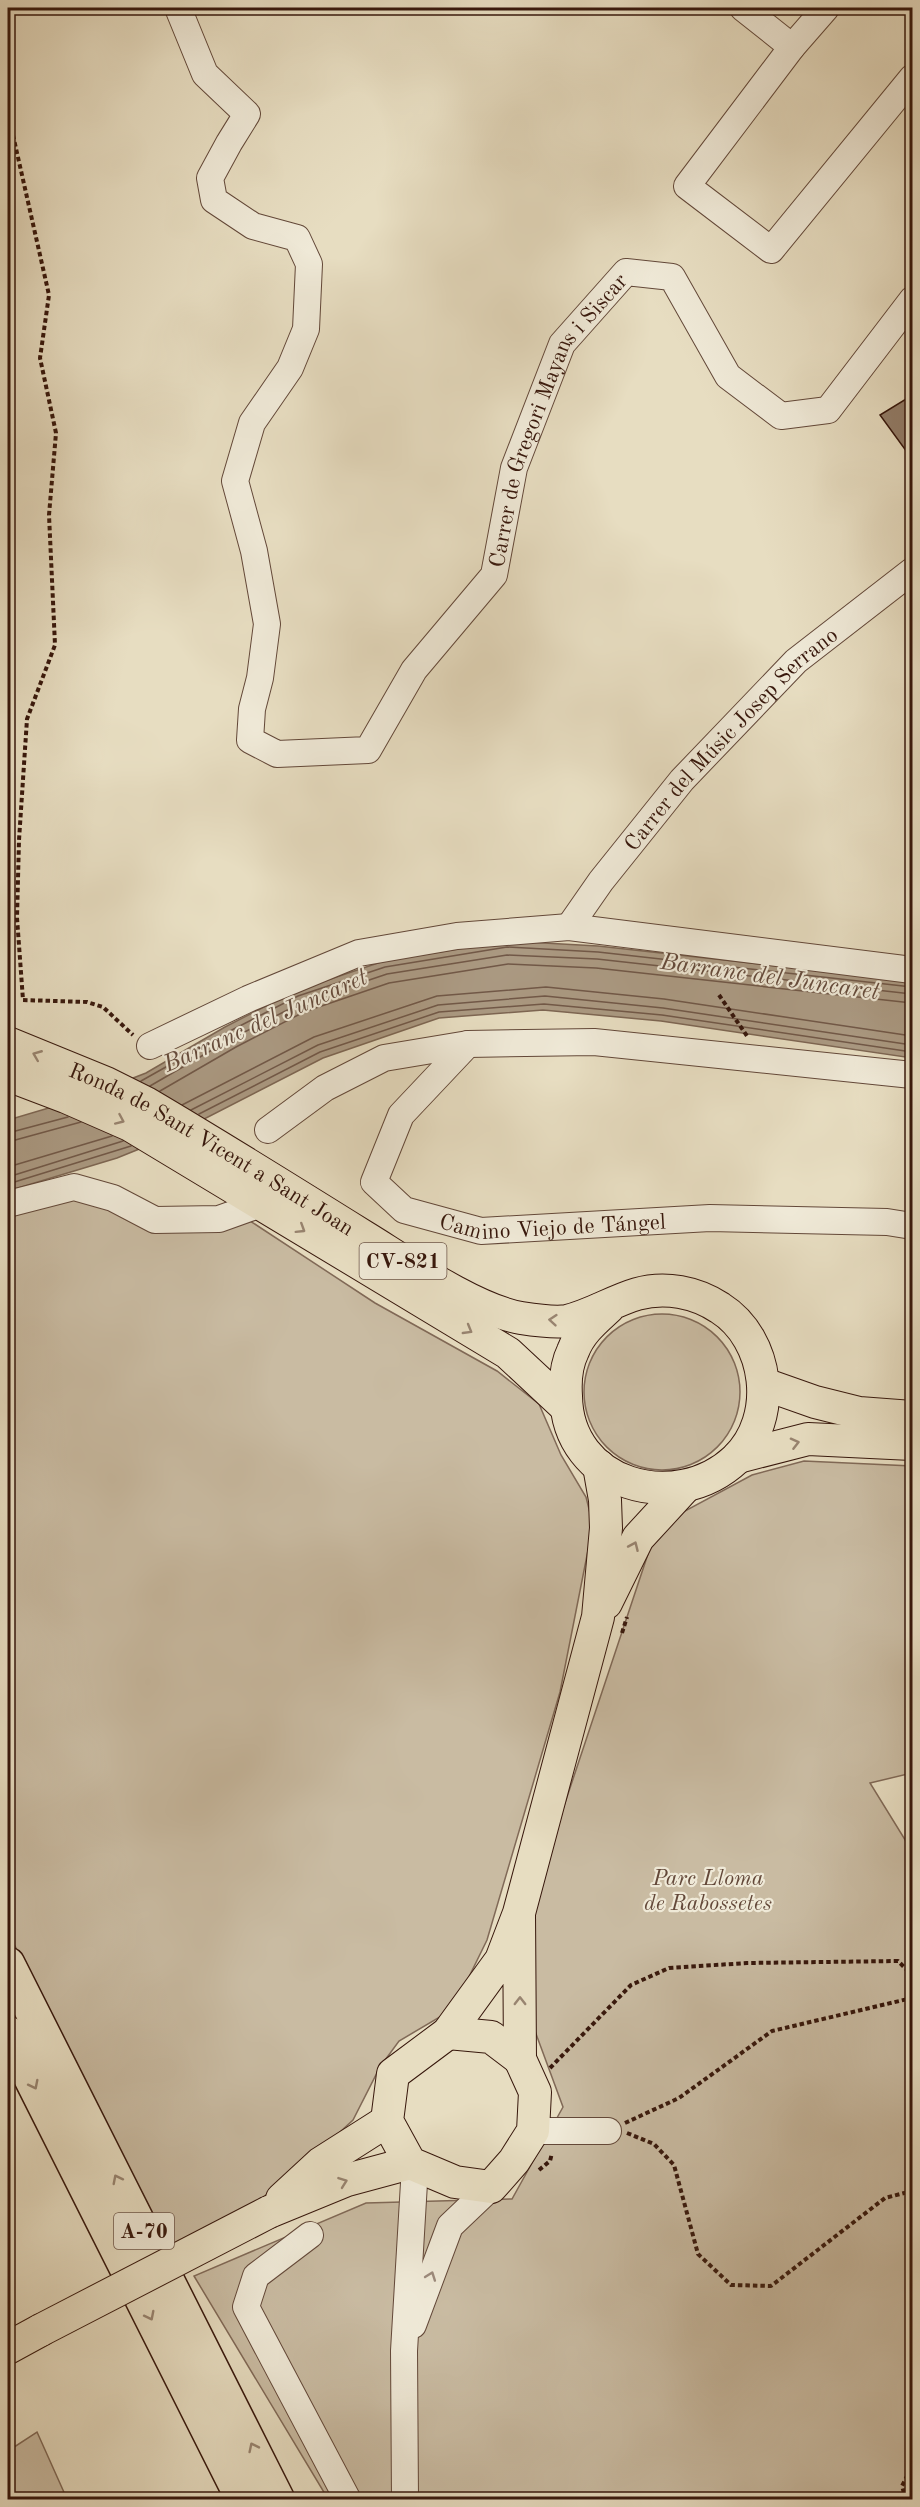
<svg xmlns="http://www.w3.org/2000/svg" width="920" height="2507" viewBox="0 0 920 2507" font-family="'Old Standard TT',serif">
<rect width="100%" height="100%" fill="#e7ddc1"/>
<filter id="stains"><feTurbulence type="fractalNoise" baseFrequency=".00333" numOctaves="4"/><feColorMatrix values="0 0 0 0 .2 0 0 0 0 .09 0 0 0 0 .02 0 0 0 .5 -.17"/></filter>
<radialGradient id="worn" r=".72"><stop offset=".6" stop-color="#630" stop-opacity="0"/><stop offset="1" stop-color="#630" stop-opacity=".3"/></radialGradient>
<path fill="#c9bba2" stroke="#806957" stroke-width="1.5" d="M74 1187 155 1220 238 1213 375 1303 497 1371 539 1404 561 1455 586 1497 593 1525 560 1692 487 1940 461 1993 445 2014 399 2041 380 2067 353 2120 314 2156 261 2199 168 2253 8 1932V1204Z
M584 1392a78 78 0 1 1 156 0a78 78 0 1 1-156 0Z
M804 1461 912 1466V1773L870 1783 912 1851V2499H328L194 2276 366 2203 512 2199 563 2107 532 2023 533 1920 563 1809 652 1542 683 1512 752 1475Z
M37 2432 67 2499H8V2451Z"/>
<path fill="#ab9a83" stroke="#7d6653" stroke-width="1.5" d="M507 941 598 946 912 981V1058L661 1021 543 1010 439 1018 323 1058 169 1137 117 1158 8 1191V1120L79 1099 146 1073 225 1027 295 991 384 961Z"/>
<g fill="none" stroke-linecap="round" stroke-linejoin="round">
<path stroke="#715848" stroke-width="1.5" d="M141 1081 228 1032 298 996 385 967 507 947 598 952 912 987
M150 1086 231 1039 301 1003 387 974 507 955 597 959 912 994
M160 1091 236 1047 304 1012 389 983 508 964 596 968 912 1003
M182 1105 314 1037 437 996 546 987 664 999 912 1036
M191 1110 318 1045 438 1005 545 996 663 1008 912 1045
M199 1114 320 1052 439 1012 544 1004 662 1015 912 1052
M8 1133 68 1117
M8 1142 81 1122
M8 1167 112 1136
M8 1177 123 1141
M8 1184 131 1146"/>
</g>
<path fill="#937e6a" stroke="#37170c" stroke-width="1.5" d="M906 399 912 409V459L880 415Z"/>
<g fill="none" stroke-linecap="round" stroke-linejoin="round">
<defs>
<g id="minor">
<path id="s1" d="M178 8 205 74 247 114 229 143 210 178 214 200 253 226 297 238 309 264 306 329 290 368 252 423 235 481 254 551 267 624 260 678 252 709 250 740 277 754 368 750 414 670 494 575 514 468 562 344 626 272 672 277 728 376 781 416 828 410 912 300"/>
<path d="M743 8 792 47"/>
<path d="M826 8 792 47 687 186 771 250 912 78"/>
<path id="s2" d="M569 927 601 881 682 780 796 661 912 571"/>
<path id="s3" d="M468 1044 401 1115 374 1182 404 1210 481 1231 710 1218 887 1222 912 1226"/>
<path d="M150 1046 248 999 359 953 457 936 569 927 912 970"/>
<path d="M268 1130 325 1088 384 1058 468 1044 594 1042 912 1075"/>
<path d="M8 1204 74 1187 113 1198 155 1220 219 1219 261 1204"/>
<path d="M533 2131H608"/>
<path d="M310 2235 256 2276 246 2307 348 2500"/>
<path d="M413 2325 450 2226 491 2187"/>
<path d="M405 2500 404 2351 415 2166"/>
</g>
<g id="major">
<path id="s4" d="M8 1043 106 1083 146 1103C219 1146 291 1191 363 1236 404 1261 474 1310 521 1318 534 1320 554 1323 567 1321 592 1315 613 1301 637 1294 665 1286 696 1292 720 1308 769 1339 779 1418 736 1459 675 1516 567 1485 566 1396 565 1381 566 1365 573 1351 580 1332 595 1320 609 1307"/>
<path d="M8 1075 66 1097 130 1125 508 1353 566 1407"/>
<path d="M764 1384 815 1402 859 1413 912 1417"/>
<path d="M738 1457 808 1439 912 1444"/>
<path d="M606 1603 638 1538 684 1488"/>
<path d="M519 1913 520 2059 535 2092 533 2131 514 2161 491 2187 455 2182 410 2163 387 2121 393 2074 448 2033 501 1960 519 1913 598 1617 606 1528 605 1500 599 1466"/>
<path d="M448 2033 491 2037 520 2059"/>
<path d="M282 2199 321 2163 387 2121"/>
<path d="M269 2212 347 2180 410 2163"/>
<path d="M8 2348 41 2330"/>
</g>
<path id="highway" d="M8 1964 278 2500
M8 2033 243 2500"/>
</defs>
<use href="#minor" stroke="#634839" stroke-width="28"/>
<use href="#major" stroke="#37170c" stroke-width="34"/>
<use href="#highway" stroke="#37170c" stroke-width="36"/>
<path stroke="#37170c" stroke-width="4" stroke-dasharray="4.5 3" stroke-linecap="butt" d="M8 113 49 295 40 358 56 433 49 515 55 645 27 719 19 840 17 918 23 1000 87 1002 103 1007 133 1035
M719 995 747 1036
M622 1633 627 1617
M550 2068 631 1985 669 1968 747 1963 898 1961 912 1975
M625 2123 679 2098 772 2031 912 1998
M627 2133 654 2144 674 2165 698 2254 731 2285 771 2286 885 2198 912 2191
M539 2170 550 2161 552 2153
M906 2500 902 2486 912 2466"/>
<use href="#minor" stroke="#efe9d7" stroke-width="26"/>
<use href="#major" stroke="#e7ddc1" stroke-width="32"/>
<use href="#highway" stroke="#e7ddc1" stroke-width="33"/>
<defs>
<path id="major-bridge" d="M41 2330 269 2212"/>
</defs>
<use href="#major-bridge" stroke="#37170c" stroke-width="34" stroke-linecap="butt"/>
<use href="#major-bridge" stroke="#e7ddc1" stroke-width="32"/>
</g>
<defs><path id="oneway-chevron" d="M-2-3.5L2.5 0L-2 3.5" fill="none" stroke-width="1.6" stroke-linecap="round" stroke-linejoin="round" transform="scale(1.5)"/></defs>
<g stroke="#988470">
<use href="#oneway-chevron" transform="translate(37 1055) rotate(-158)"/>
<use href="#oneway-chevron" transform="translate(120 1120) rotate(24)"/>
<use href="#oneway-chevron" transform="translate(301 1229) rotate(32)"/>
<use href="#oneway-chevron" transform="translate(553 1320) rotate(-175)"/>
<use href="#oneway-chevron" transform="translate(468 1330) rotate(30)"/>
<use href="#oneway-chevron" transform="translate(795 1443) rotate(-14)"/>
<use href="#oneway-chevron" transform="translate(634 1546) rotate(-66)"/>
<use href="#oneway-chevron" transform="translate(520 2001) rotate(-90)"/>
<use href="#oneway-chevron" transform="translate(34 2085) rotate(63)"/>
<use href="#oneway-chevron" transform="translate(117 2179) rotate(-117)"/>
<use href="#oneway-chevron" transform="translate(343 2182) rotate(-20)"/>
<use href="#oneway-chevron" transform="translate(150 2316) rotate(63)"/>
<use href="#oneway-chevron" transform="translate(253 2447) rotate(-116)"/>
</g>
<use stroke="#9c8a7c" href="#oneway-chevron" transform="translate(431 2276) rotate(-70)"/>
<g text-anchor="middle" stroke-width="4.5" stroke-linejoin="round" paint-order="stroke">
<g fill="#efe9d7" stroke="#6e5649" stroke-width="1.5">
<rect x="359.5" y="1243" width="87" height="36" rx="4.5"/>
<rect x="114" y="2213" width="60" height="36" rx="4.5"/>
</g>
<g font-size="21" font-weight="bold" fill="#37170c">
<text x="403" y="1268">CV-821</text>
<text x="144" y="2238">A-70</text>
</g>
<g font-size="22" fill="#37170c" stroke="#efe9d7">
<text dy="8" stroke="none"><textPath href="#s1" startOffset="1354">Carrer de Gregori Mayans i Siscar</textPath></text>
<text dy="8" stroke="none"><textPath href="#s2" startOffset="249">Carrer del Músic Josep Serrano</textPath></text>
<text dy="8" stroke="none"><textPath href="#s4" startOffset="230">Ronda de Sant Vicent a Sant Joan</textPath></text>
<text dy="8" stroke="none"><textPath href="#s3" startOffset="362">Camino Viejo de Tángel</textPath></text>
</g>
<g font-size="22" font-style="italic" fill="#634839" stroke="#efe9d7">
<text x="708" y="1885">Parc Lloma<tspan x="708" dy="25">de Rabossetes</tspan></text>
</g>
<g font-size="24" font-style="italic" fill="#654b3c" stroke="#efe9d7">
<text transform="translate(770 976) rotate(8)" y="8">Barranc del Juncaret</text>
<text transform="translate(265 1020) rotate(-24)" y="8">Barranc del Juncaret</text>
</g>
</g>
<rect width="920" height="2507" fill="none" stroke="#e7ddc1" stroke-width="30"/>
<rect x="9" y="9" width="902" height="2489" fill="none" stroke="#37170c" stroke-width="3"/>
<rect x="15" y="15" width="890" height="2477" fill="none" stroke="#37170c" stroke-width="1.5"/>
<rect width="100%" height="100%" filter="url(#stains)"/>
<rect width="100%" height="100%" fill="url(#worn)"/>
</svg>
